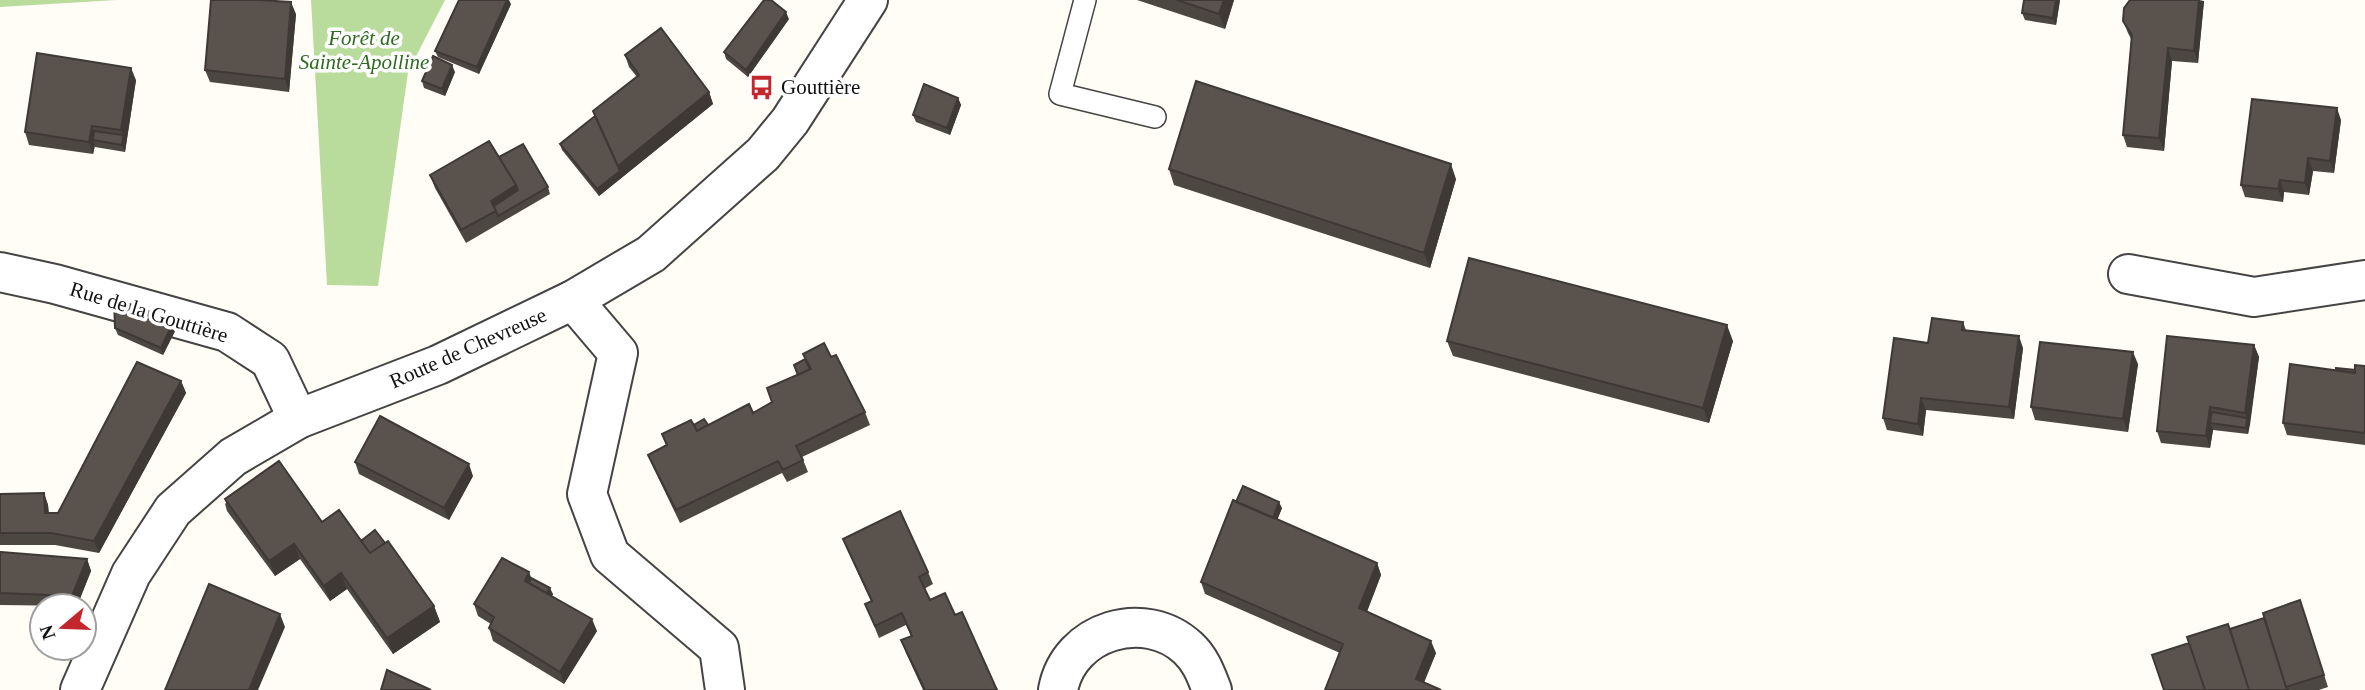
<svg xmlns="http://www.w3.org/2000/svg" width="2365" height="690" viewBox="0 0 2365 690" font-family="'Times New Roman',serif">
<rect width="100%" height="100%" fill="#fffdf5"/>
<path fill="#b9dc9c" d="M0 0H117L0 7Z
M311 0H445L408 72 378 286 327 285Z"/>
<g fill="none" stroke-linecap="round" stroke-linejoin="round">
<defs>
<path id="service" d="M1085 0 1060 94 1155 117"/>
<path id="minor" d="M0 272 55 284 227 332 270 360 298 419
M2128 274 2254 297 2365 280
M573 300 618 353 587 494 610 555 719 648 725 690
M1058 690C1069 630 1145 608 1188 648 1201 660 1206 675 1212 690"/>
<path id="tertiary" d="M80 690 131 574 173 510 233 457 298 419 438 365 573 300 651 254 763 154 790 121 868 0"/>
</defs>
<use href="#service" stroke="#444" stroke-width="24"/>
<use href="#minor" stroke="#444" stroke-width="42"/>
<use href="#tertiary" stroke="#444" stroke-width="42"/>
<use href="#service" stroke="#fff" stroke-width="21"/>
<use href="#minor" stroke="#fff" stroke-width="38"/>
<use href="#tertiary" stroke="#fff" stroke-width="38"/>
</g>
<path fill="#4d4742" d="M1137 0H1234L1225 29Z
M2024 0H2060L2056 25 2025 20 2022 13Z
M2204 1 2198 63 2172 61 2164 151 2127 147 2123 135 2131 39 2128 33 2123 21Z
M511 4 479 74 438 57 435 51Z
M296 14 289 92 210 82 205 70Z
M789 19 748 77 726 59 724 52Z
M625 55 709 92 713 104 599 196 562 150 560 144 595 116 637 77 629 67Z
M455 72 445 96 424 88 422 81Z
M136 80 125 152 95 147V145L93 154 29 145 25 132Z
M958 98 961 105 950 135 916 122 913 115Z
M2341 120 2334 173 2313 171 2309 195 2284 192 2283 202 2245 197 2241 185Z
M499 159 548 187 550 194 466 243 435 188 430 175Z
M1169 169 1456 179 1430 268 1174 185Z
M1963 322 1966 330 2023 348 2014 419 1926 410 1923 436 1887 430 1883 418 1928 343Z
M177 327 163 355 118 335 115 328Z
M1447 341H1733L1709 423 1453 356Z
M2254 345 2259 357 2248 434 2213 430 2210 448 2161 443 2157 431Z
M803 354 831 357 865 412 870 425 802 457 808 472 787 482 782 473 680 523 653 467 648 455 666 445 662 434 694 425H708L753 413 772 403 797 375 794 365 805 359Z
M2138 364 2128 432 2035 420 2031 407Z
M2365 366V445L2287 435 2283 423 2336 370H2355Z
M181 381 186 393 99 553 55 545H0V494L44 493 48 505 49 513H58Z
M355 462 473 476 449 520 359 474Z
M225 499 322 522 361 541 434 606 440 622 393 654 347 589 330 601 300 559 275 576 227 511 225 504 226 503Z
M1236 502 1282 508 1277 520 1377 563 1381 575 1367 612 1436 653 1424 682 1340 653 1205 594 1201 582Z
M843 539 928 572 933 584 924 589 930 600 955 615 998 690H923L906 653 901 640 911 636 906 625 879 638 865 604 871 601 848 551Z
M0 552 87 559 91 571 77 606 0 605Z
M531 578 553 594 552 596 597 631 564 684 493 641 489 628 491 624 478 616 474 604Z
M2300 600 2328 687 2319 690H2164L2230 629 2264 618Z"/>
<path fill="#3f3936" d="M507 0H509L511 4 479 74 477 67Z
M1224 0H1234L1225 29 1219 14Z
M2056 0H2060L2056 25 2053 18Z
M2199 0 2204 1 2198 63 2194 51Z
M291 2 296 14 289 92 285 79Z
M786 12 789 19 748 77 746 70Z
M2168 48 2172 61 2164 151 2159 138Z
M452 65 455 72 445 96 442 89Z
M131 68 136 80 125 152 122 145 123 135 121 130Z
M709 92 713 104 599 196 597 189 618 166Z
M958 98 961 105 950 135 947 128Z
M2337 108 2341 120 2334 173 2330 161Z
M92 126 96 138 93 140 95 145 93 154 89 142Z
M2308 158 2313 171 2309 195 2305 183Z
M1451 164 1456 179 1430 268 1424 253Z
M2280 180 2284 192 2283 202 2278 189Z
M516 185 520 197 497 213 491 201Z
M174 321 177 327 163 355 161 348Z
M1727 325 1733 341 1709 423 1703 408Z
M2019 336 2023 348 2014 419 2009 407Z
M2254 345 2259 357 2250 425 2245 413Z
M2133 352 2138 364 2128 432 2123 419Z
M181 381 186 393 99 553 94 541Z
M1921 398 1926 410 1923 436 1918 424Z
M2210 407 2215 419 2210 423 2213 430 2210 448 2206 436Z
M2247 418 2250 425 2248 434 2246 428Z
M469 464 473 476 449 520 444 508Z
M44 493 48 505 49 525 45 513Z
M1279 502 1282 508 1274 528 1272 521Z
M294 544 300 559 275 576 269 561Z
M87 559 91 571 77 606H75L72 596Z
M1377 563 1381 575 1363 621 1359 608Z
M529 572 534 585 525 581Z
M341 573 347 589 330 601 324 586Z
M550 588 553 594 547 604 544 597Z
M434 606 440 622 393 654 387 638Z
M280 614 285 627 258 690H249Z
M592 619 597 631 564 684 560 672Z
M1431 641 1436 653 1421 690 1416 679Z"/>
<path fill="#5a524d" stroke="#3f3936" stroke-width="2" d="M211 0H259L291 2 285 79 205 70Z
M459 0H507L477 67 435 51Z
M764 0H771L786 12 746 70 724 52Z
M1177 0H1224L1219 14Z
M2024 0H2056L2053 18 2022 13Z
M2130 0H2199L2194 51 2168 48 2159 138 2123 135 2132 35 2123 21 2124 8Z
M661 28 709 92 618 166 593 111 639 75 625 55Z
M37 53 131 68 121 130 92 126 89 142 25 132Z
M433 56 452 65 442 89 422 81Z
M1196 81 1451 164 1424 253 1169 169Z
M924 84 958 98 947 128 913 115Z
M2252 99 2337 108 2330 161 2308 158 2305 183 2280 180 2278 189 2241 185Z
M595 116 620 171 597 189 560 144Z
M94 131 123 135 122 145 93 140Z
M489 141 516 185 491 201 496 211 461 230 430 175Z
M523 144 548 187 498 216 494 206 518 190 516 185 499 157Z
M1469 258 1727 325 1703 408 1447 341Z
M114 298 174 321 161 348 115 328Z
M1932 318 1963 322 1962 330 2019 336 2009 407 1921 398 1918 424 1883 418 1894 338 1928 343Z
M2167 336 2254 345 2245 413 2210 407 2206 436 2157 431Z
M2040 342 2133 352 2123 419 2031 407Z
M824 343 831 357 836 355 865 412 796 446 803 460 783 470 778 461 676 510 648 455 667 445 662 434 691 420 697 431 749 404 753 413 772 402 767 388 811 369 803 354Z
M805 359 810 369 798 375 794 365Z
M137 362 181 381 94 541 51 533H0V494L44 493 45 513H58Z
M2290 364 2355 373V365L2365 366V433L2283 423Z
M2336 368 2355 370V373L2336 370Z
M2212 412 2247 418 2246 428 2210 423Z
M380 416 469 464 444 508 355 462Z
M704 419 708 425 697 431 694 425Z
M279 461 322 522 339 510 370 553 388 541 434 606 387 638 341 573 324 586 294 544 269 561 225 499Z
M1243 486 1279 502 1273 518 1236 502Z
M1233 500 1377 563 1359 608 1431 641 1416 679 1441 690H1325L1343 644 1201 582Z
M900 511 928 572 919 577 930 600 945 593 955 615 962 612 997 690H925L901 640 912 636 902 613 875 626 865 604 872 601 843 539Z
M375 530 385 543 370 553 361 541Z
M0 552H1L87 559 72 596 0 593Z
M502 558 529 572 525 581 592 619 560 672 489 628 494 617 474 604Z
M531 578 550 588 547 593 529 583Z
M209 584 280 614 249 690H165Z
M2300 600 2324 675 2286 687 2263 613Z
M2264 618 2286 687 2288 690H2249L2230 629Z
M2228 624 2249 690H2205L2187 637Z
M2189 643 2205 690H2164L2152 655Z
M387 670 431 690H381Z"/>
<defs>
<symbol id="bus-bare" viewBox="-9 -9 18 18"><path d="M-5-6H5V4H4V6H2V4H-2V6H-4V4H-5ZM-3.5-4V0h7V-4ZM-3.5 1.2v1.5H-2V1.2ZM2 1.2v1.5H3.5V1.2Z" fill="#c4262e" stroke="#fff" stroke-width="2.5" paint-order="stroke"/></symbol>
</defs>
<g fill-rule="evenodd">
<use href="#bus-bare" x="744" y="70" width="35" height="35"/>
</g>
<g text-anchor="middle" stroke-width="7" stroke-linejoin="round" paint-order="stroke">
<g font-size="21" font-style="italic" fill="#2f6b1f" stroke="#fff">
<text x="364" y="45">Forêt de<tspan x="364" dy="24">Sainte-Apolline</tspan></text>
</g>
<g font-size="21" fill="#111" stroke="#fff" text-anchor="start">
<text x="781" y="94">Gouttière</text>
</g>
<g font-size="21" fill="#111" stroke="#fff">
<text transform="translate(149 312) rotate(17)" y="7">Rue de la Gouttière</text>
<text transform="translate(468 348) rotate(-24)" y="7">Route de Chevreuse</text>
</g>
</g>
<g transform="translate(63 627) rotate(251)"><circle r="33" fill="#ffffff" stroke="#a0a0a0" stroke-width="2"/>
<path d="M0-5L12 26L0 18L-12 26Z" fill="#c4262e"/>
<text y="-10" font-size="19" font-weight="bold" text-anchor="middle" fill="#111111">N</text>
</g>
</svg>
